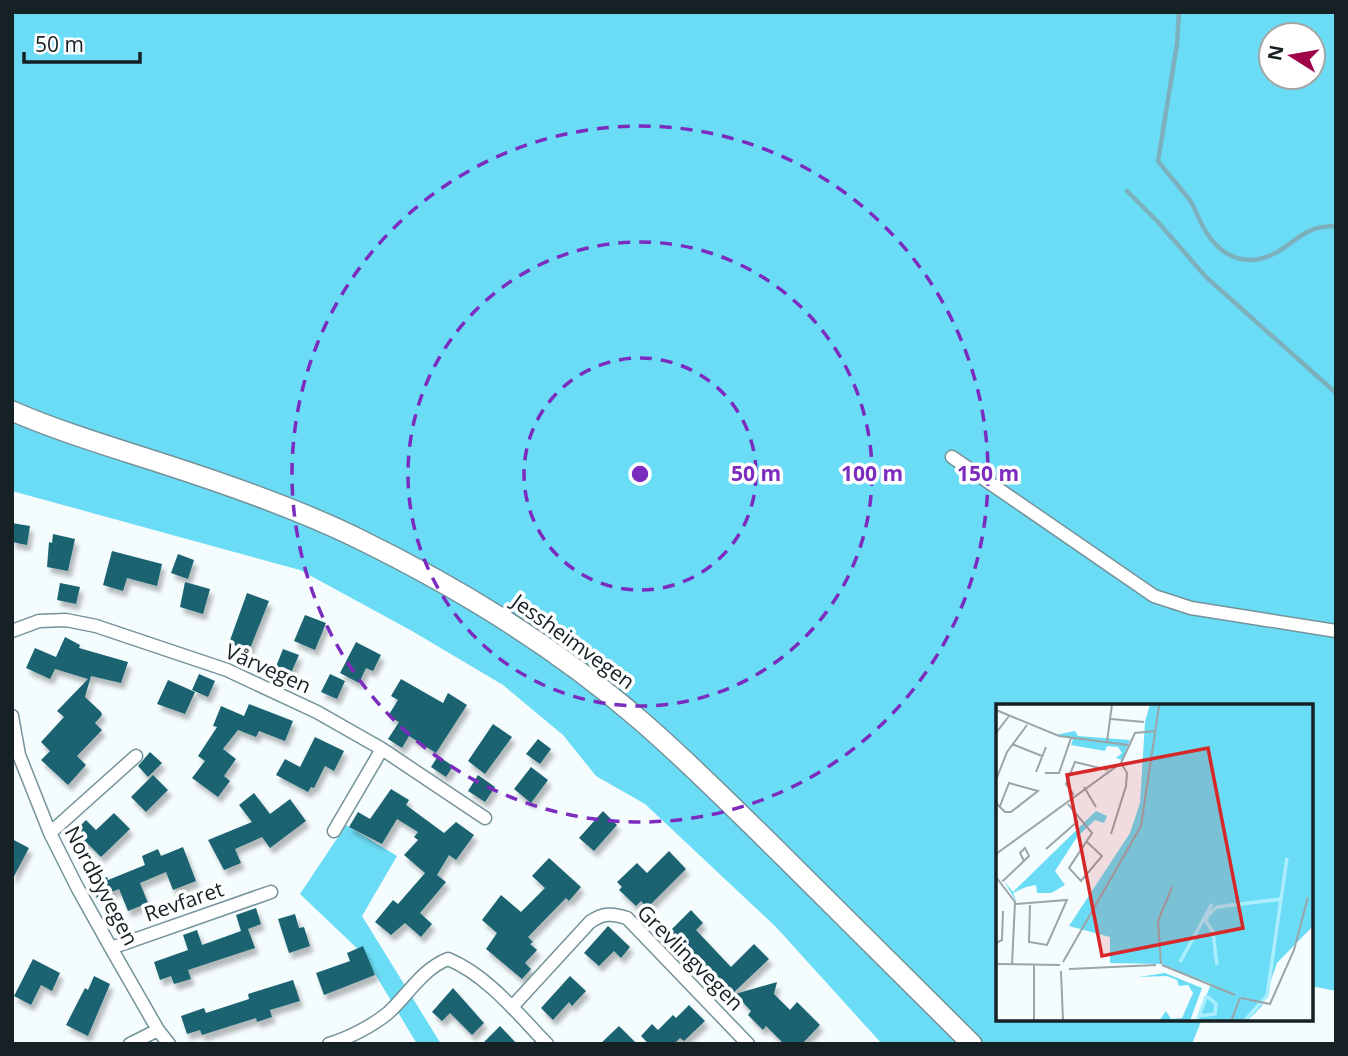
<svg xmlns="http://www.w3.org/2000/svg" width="1348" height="1056" viewBox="0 0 1348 1056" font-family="'Open Sans',sans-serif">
<defs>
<filter id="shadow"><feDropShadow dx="3.5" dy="6" stdDeviation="2" flood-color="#0004"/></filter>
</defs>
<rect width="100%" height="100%" fill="#f5fcfe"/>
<path fill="#6bdcf5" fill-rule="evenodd" d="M12 12H1336V991L1311 986V706H998V1019H1202L1192 1044H882L776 927 645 804 596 776 563 735 503 685 412 631 300 570 12 491ZM1271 35H1313V77H1271Z
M346 825 397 856 362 916 441 1044H417L363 954 300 894Z"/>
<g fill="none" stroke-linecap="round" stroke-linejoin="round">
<path stroke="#7db0bd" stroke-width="4.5" d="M1179 12 1177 44 1158 161C1168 174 1179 186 1189 199 1196 209 1199 221 1206 232 1224 260 1250 268 1279 251 1301 237 1307 226 1336 226
M1127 191 1157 221 1206 277 1336 393"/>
</g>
<path fill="#1c6472" filter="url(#shadow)" d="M12 523 30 526 27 545 12 542Z
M53 534 75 539 68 571 47 567 49 542 52 543Z
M112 551 162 564 157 586 127 578 123 591 103 585Z
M178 554 194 560 188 579 171 573Z
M185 582 210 589 203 614 180 607Z
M60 583 80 587 76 604 57 600Z
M247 593 269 601 249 651 229 643Z
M305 615 326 623 315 650 294 641Z
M65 637 80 645 79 648 128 662 121 683 91 676 85 697 101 712 102 715 95 723 102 730 77 756 86 765 68 785 41 760 50 751 41 742 64 717 57 711 88 679 55 669 50 679 26 668 35 648 56 657Z
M356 642 381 655 373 671 366 668 359 683 340 673Z
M283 649 299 655 290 675 275 669Z
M199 674 215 681 208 697 192 690Z
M330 674 345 681 337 699 321 692Z
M401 679 443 703 448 693 467 705 436 753 409 736 402 748 388 739 399 722 388 716 398 700 391 696Z
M168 680 195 692 185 714 157 704Z
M249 704 293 721 285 741 259 731 256 737 238 730 223 749 236 759 224 776 230 781 218 797 192 778 205 761 198 756 217 727 213 726 221 706 244 716Z
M493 724 512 737 485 774 468 761Z
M315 737 344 751 334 771 325 766 314 788 311 787 308 792 276 775 285 759 300 767Z
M538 739 551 749 540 764 526 754Z
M150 752 162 763 148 777 138 766Z
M438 756 453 766 446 777 431 767Z
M531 767 548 780 531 803 514 789Z
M153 775 168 790 146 812 131 797Z
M478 775 495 787 485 802 468 791Z
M391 789 409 800 406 805 444 833 456 822 474 835 456 860 449 855 437 875 446 882 420 913 432 924 421 937 405 923 391 935 375 922 393 900 398 904 425 873 404 855 418 840 414 837 418 832 397 819 382 844 349 827 358 812 370 819Z
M254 793 270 814 290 799 306 821 270 848 262 837 235 849 241 863 224 870 208 840 252 822 239 805Z
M603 811 617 825 594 851 579 838Z
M114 813 130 829 101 857 87 843 82 847 71 835 86 820 96 830Z
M12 839 29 848 12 880Z
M183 847 196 881 173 890 166 872 140 883 148 903 128 911 119 889 97 898 91 883 107 877 108 880 145 865 142 856 158 849 161 856Z
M669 851 686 869 647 908 641 901 636 906 619 890 622 887 617 882 637 863 647 873Z
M549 858 581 887 569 901 566 898 528 937 533 942 530 944 537 950 525 963 531 969 522 979 486 949 497 933 482 920 501 895 521 912 545 888 532 876Z
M256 908 261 924 248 929 255 948 188 970 191 979 174 984 171 976 160 980 154 962 188 950 183 935 197 930 202 945 241 931 236 915Z
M691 910 703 923 696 930 731 967 754 944 769 959 730 996 719 985 723 982 670 931Z
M295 914 299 928 304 927 310 946 289 953 278 919Z
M608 926 630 947 621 958 614 951 599 966 584 953Z
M363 946 375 975 324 995 316 973 350 961 347 953Z
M33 959 60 973 52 991 41 985 31 1005 14 996Z
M94 976 110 984 88 1036 66 1025 85 988 88 990Z
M570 976 586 991 572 1006 569 1002 553 1020 541 1008Z
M293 980 300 1001 270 1010 272 1017 257 1022 256 1018 202 1035 200 1030 187 1034 181 1016 204 1008 206 1013 249 999 248 994Z
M777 982 774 994 790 1010 797 1002 820 1025 802 1044H784L766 1026 763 1030 748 1015 751 1011 735 994Z
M453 988 484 1023 472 1035 450 1013 442 1021 432 1012Z
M689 1005 705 1021 684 1041 680 1038 674 1044H645L647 1042 641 1036 652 1024 658 1030 673 1015 676 1018Z
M500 1026 517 1044H482Z
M619 1026 637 1044H600Z"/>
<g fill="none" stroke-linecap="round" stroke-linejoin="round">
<defs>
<path id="street" d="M952 457 1154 596 1191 608 1336 631
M12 631 39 621 66 620 96 626 227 670 317 712 382 749 485 818
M12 716 19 755 50 833 77 887 111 948 158 1030 169 1044
M334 831 382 749
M50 833 136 756
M111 948 271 892
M512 1007 590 922C603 913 612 913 627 918L748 1044
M130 1044 158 1030
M329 1044C349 1038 372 1026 388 1013 408 995 422 969 448 959 487 975 518 1014 547 1044"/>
<path id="primary" d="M12 411C63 433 115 448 167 465 232 486 298 509 359 539 459 588 556 647 640 720 690 763 737 811 784 857 847 919 909 982 972 1044"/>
</defs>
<use href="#street" stroke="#73929a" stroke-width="15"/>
<use href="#primary" stroke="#73929a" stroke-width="22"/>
<use href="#street" stroke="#fff" stroke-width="12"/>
<use href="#primary" stroke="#fff" stroke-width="19"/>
</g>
<g fill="none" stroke="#7b2cbf" stroke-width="3.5" stroke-dasharray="12 9">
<circle cx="640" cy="474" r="116"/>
<circle cx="640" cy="474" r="232"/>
<circle cx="640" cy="474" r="348"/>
</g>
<g text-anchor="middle" stroke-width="7" stroke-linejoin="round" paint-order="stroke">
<g font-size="21" fill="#152124" stroke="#fff">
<text transform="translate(573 642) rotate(36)" y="7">Jessheimvegen</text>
<text transform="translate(268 669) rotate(24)" y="7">Vårvegen</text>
<text transform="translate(101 886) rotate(62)" y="7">Nordbyvegen</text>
<text transform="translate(184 902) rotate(-19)" y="7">Revfaret</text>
<text transform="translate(690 958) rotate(45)" y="7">Grevlingvegen</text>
</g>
</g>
<g transform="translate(996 704)">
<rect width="317" height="317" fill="#f5fcfe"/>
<path d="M154 0H317V222L281 259 266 302 251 317H200L215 280 165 260 114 259V233L73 222 134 129 144 99 149 18ZM79 27 82 32 134 36 126 56 120 54 126 49 122 43 111 42 109 47 75 41 77 35 59 31ZM100 107 111 112 108 119 99 116 81 133 59 167 69 181 55 189H41L40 181 30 183 17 189 21 199 8 177 17 188ZM169 269 206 284 194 317H163L170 307 175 315 186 314 197 289 192 281 183 282 181 276 171 272 142 273Z" fill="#6bdcf5"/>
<path fill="none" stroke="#aef" stroke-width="3.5" d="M184 258 216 200M221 261 217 228 210 217 212 211 221 203 285 195M201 317 210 293H212L220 300 219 310 203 312M248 317 271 292 291 154"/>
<path fill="none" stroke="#9ba4a7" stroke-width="2" d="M0 6 63 32 132 41M115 15 148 18M0 29 13 12M111 38 116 0M16 40 46 52M40 68 50 43M49 69H63L75 34M0 76 11 48 31 21M88 83 100 103M78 91 70 80 79 58 112 66M0 99 9 108H15L42 87 13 79 4 102M72 100 96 129 73 164 85 177 106 152 91 138M115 130 130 82 131 69 125 59M50 145 82 117M0 150 125 59 139 29 160 27M0 173 19 198 16 261M6 177 8 176 28 157 33 152 29 144 24 149 28 157M19 200 71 196 51 241 33 238 34 201M0 239 6 236 7 207M67 258 145 122 163 2M0 260 64 261M165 260 162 217 176 183M38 261V317M166 261 239 291M73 265 160 261M65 267 67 317M245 294 274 300 298 246 312 193M235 317 244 294"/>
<path fill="#d62828" fill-opacity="0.15" stroke="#d62828" stroke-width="3.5" d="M212 44 247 224 106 252 71 71Z"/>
<rect width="317" height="317" fill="none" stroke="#152124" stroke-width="3.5"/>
</g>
<circle cx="640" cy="474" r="10" fill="#7b2cbf" stroke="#fff" stroke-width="3.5"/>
<g font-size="21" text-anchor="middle" font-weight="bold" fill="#7b2cbf" stroke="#fff" stroke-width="7" stroke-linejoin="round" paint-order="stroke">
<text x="756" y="481">50 m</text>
<text x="872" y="481">100 m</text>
<text x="988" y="481">150 m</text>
</g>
<rect width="1348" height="1056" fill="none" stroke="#152124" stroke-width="28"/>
<g transform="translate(1292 56) rotate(281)"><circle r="33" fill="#ffffff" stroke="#a1a6a7" stroke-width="2"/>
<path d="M0-5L12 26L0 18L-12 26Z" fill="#9e034a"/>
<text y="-10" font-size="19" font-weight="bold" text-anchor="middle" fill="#152124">N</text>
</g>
<path d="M24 52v10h116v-10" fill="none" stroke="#152124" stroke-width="3.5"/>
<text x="35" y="52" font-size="21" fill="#152124" stroke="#ffffff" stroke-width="5" paint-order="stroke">50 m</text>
</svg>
